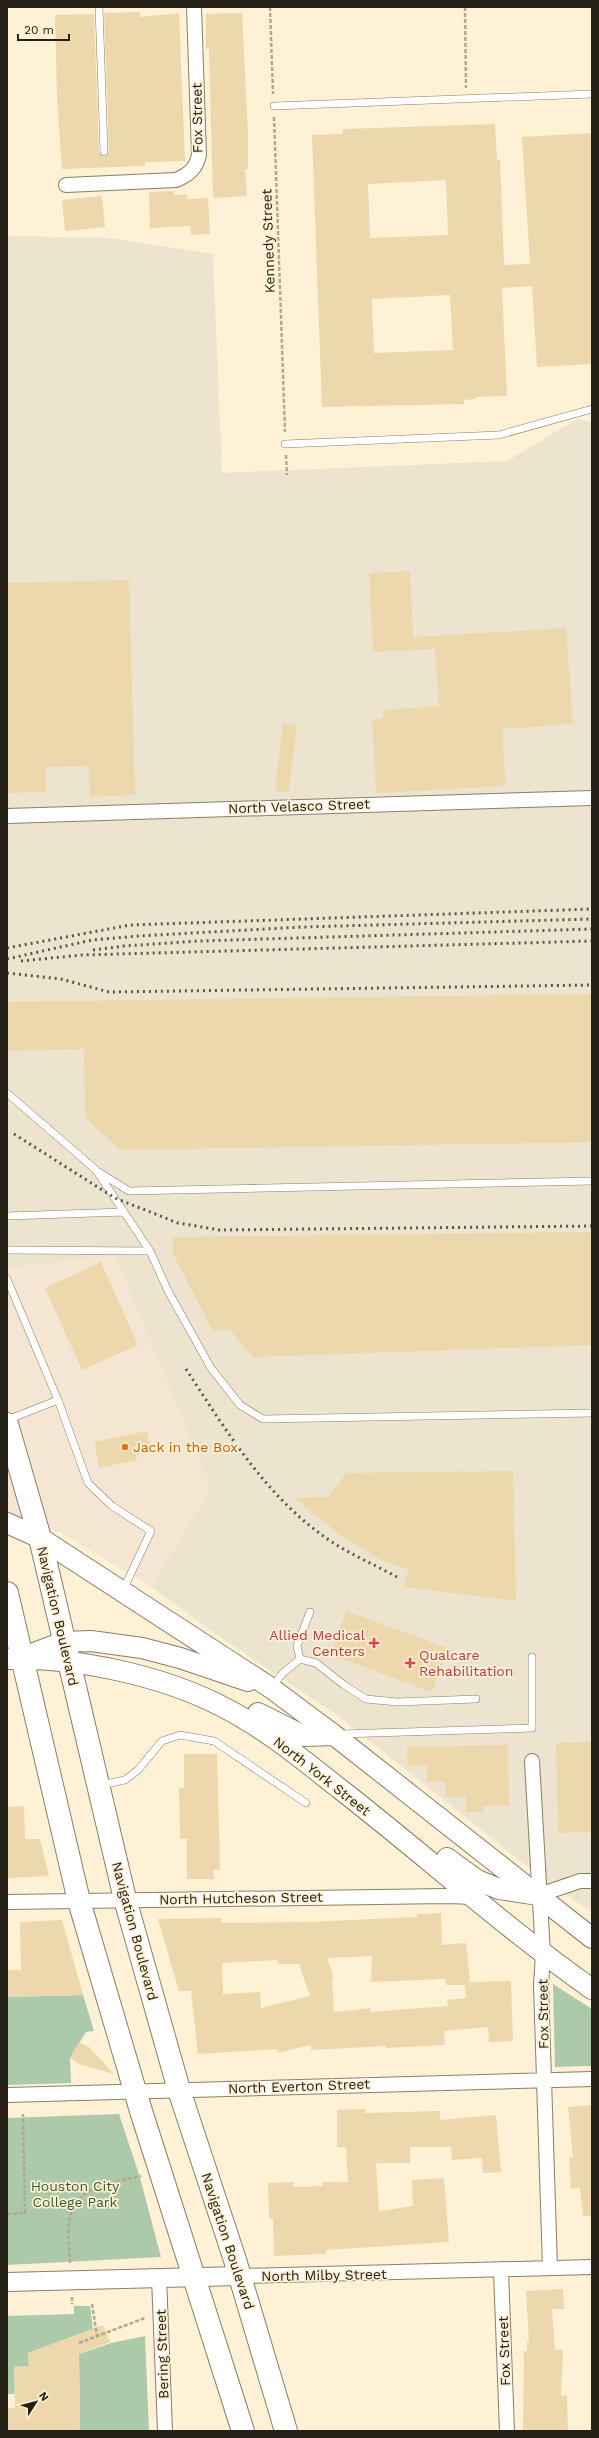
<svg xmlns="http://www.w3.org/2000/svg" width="599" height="2438" viewBox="0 0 599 2438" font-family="'Work Sans',sans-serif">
<rect width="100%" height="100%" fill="#fef1d5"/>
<path fill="#f4e6d2" d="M115 1255 211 1489 151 1587 62 1533 19 1518 7 1511V1268Z"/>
<path fill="#ece4ce" d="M7 236 110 238 213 254 222 473 507 461 577 419 592 422V1912L548 1883 337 1715 226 1641 151 1587 211 1489 115 1255 7 1268Z"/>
<path fill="#accaaa" d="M553 1984 592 2009V2066L555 2067Z
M83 1995 94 2031 86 2032 70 2058 71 2083 7 2085V1997Z
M119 2114 139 2174 161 2257 7 2265V2118Z
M74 2306H90L93 2329 28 2353 29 2366 14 2367 15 2394H7V2316L74 2314Z
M145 2336 149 2431H80L79 2354 111 2343Z"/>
<path fill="#edd8ad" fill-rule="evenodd" d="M140 12V17L179 13 185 161 145 162V166L62 169 57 96 55 15 94 14 99 152 104 157 109 152 104 13Z
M242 13 248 134V169H245L247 196 213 198 209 49H206V14Z
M495 124 497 160H500L504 265 530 264 522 137 592 133V364L537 367 532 286 502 288 507 396 475 397 476 399 464 400V404L322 407 312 135 343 134V129ZM446 180 448 235 370 238 368 184ZM450 295 453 350 374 353 372 299Z
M174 191V195L187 194V199L208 198 210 234 191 235 190 226 150 228 149 192Z
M102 196 105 227 65 231 62 200Z
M410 571 413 637 566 628 573 724 502 729 506 786 376 793 372 719 383 718V710L439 706 435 649 373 652 369 573Z
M129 580 135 795 90 797 89 766 46 767V792L7 793V583Z
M283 724 297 725 289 792 275 791Z
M592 994V1142L120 1150 85 1117 84 1049 7 1051V1002Z
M592 1232V1345L253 1357 229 1329 213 1331 172 1252 174 1237Z
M101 1262 138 1345 82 1370 45 1288Z
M147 1431 151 1452 136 1455 137 1460 99 1468 94 1442Z
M513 1471 516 1601 403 1587 409 1570 379 1559 339 1534 294 1498 327 1497 347 1473Z
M346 1611 448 1648 432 1692 331 1655Z
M592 1742V1832L558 1833 556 1743Z
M508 1745 509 1806H484V1812H466V1797H446L445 1782H427V1766H408L407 1747Z
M184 1754H217L220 1870H213L214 1879H187V1839H180L179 1788H184Z
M24 1806 25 1839H40L49 1876 7 1878V1807Z
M441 1913 442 1945 466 1943 470 1982 511 1981 513 2041 489 2042 488 2027 444 2031 445 2045 386 2048V2046L311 2050V2045L278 2053 277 2049 198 2054 191 1991H179L158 1919 221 1918 222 1923 307 1922 417 1917V1914ZM372 1956 371 1982 445 1979 446 1985H465L466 1998 447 2000 448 2006 370 2012V2008L334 2012 332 1978H334L327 1958ZM277 1960 278 1964H299L310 1996 261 2008 260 1992 223 1994 222 1963Z
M62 1920 83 1995 7 1997V1970H21L20 1922Z
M79 2042 89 2047 114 2074 79 2064 70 2058Z
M592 2105V2216H583L580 2188 571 2189 569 2157H573L568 2107Z
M365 2109V2113L440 2111V2120L496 2115 501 2172 483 2173 482 2158 452 2160 451 2147H410V2163H376L379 2211 413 2206 412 2180 444 2178 449 2242 326 2250V2254L274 2256 273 2218H269L268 2183 293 2182 294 2187 323 2186 322 2182H348L346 2147H337V2110Z
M563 2289 564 2309H552L555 2350H563L561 2396 567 2395 568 2431H523L524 2351H527V2342H529L526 2291Z
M103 2325 110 2342 79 2354 80 2431H7V2408H15L14 2367 29 2366 28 2353Z"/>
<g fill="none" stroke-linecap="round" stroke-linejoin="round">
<defs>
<path id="service" d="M99 7 104 152
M274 106 592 94
M285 444 499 435 592 409
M7 1093 96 1170 150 1251 168 1291 211 1368 240 1405 263 1419 592 1413
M97 1171 129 1191 592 1181
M7 1216 124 1212
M7 1250 150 1251
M7 1279 58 1400 88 1483 112 1506 151 1531 123 1590
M7 1420 58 1400
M300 1659 297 1646 310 1612
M271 1688 283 1673 300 1659 316 1663 344 1685 366 1699 397 1702 476 1699
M341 1734 532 1728V1657
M100 1785 125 1780 138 1770 162 1741 180 1735 214 1741 306 1803"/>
<path id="minor" d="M66 185 176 180C188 175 196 169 199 155L194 7
M7 816 592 798
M532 1761 543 1954 541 1985 550 2268
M539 1895 580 1881H592
M7 1902 447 1896 475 1897
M7 2095 592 2079
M501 2271 507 2431
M240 2276 592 2267
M159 2277 165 2431"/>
<path id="tertiary" d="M7 2282 240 2276"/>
<path id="secondary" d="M7 1523 40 1538 271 1688 334 1735 592 1938
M26 1656 63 1642 91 1641 142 1648 180 1658 248 1681
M7 1659C73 1656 163 1676 221 1706 265 1728 302 1759 340 1789 425 1855 504 1927 592 1989
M258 1713 304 1736 334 1735
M447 1858 477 1880 499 1889 538 1895"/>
<path id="primary" d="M7 1424 40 1538 125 1899 179 2090 235 2260 286 2431
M7 1593 79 1901 141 2111 243 2431"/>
</defs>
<use href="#service" stroke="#8a7e65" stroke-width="8"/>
<use href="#minor" stroke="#8a7e65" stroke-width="16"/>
<use href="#tertiary" stroke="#8a7e65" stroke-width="20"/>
<use href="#secondary" stroke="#8a7e65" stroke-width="22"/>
<use href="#primary" stroke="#8a7e65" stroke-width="24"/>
<path stroke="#b2a892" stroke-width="2.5" stroke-dasharray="4 2" stroke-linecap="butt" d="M270 7 273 94
M465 7 466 88
M274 117 285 432
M286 455 287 475
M7 2214 25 2213 23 2114
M70 2263C70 2250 67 2236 69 2223 73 2185 112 2183 141 2176
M72 2297V2304
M92 2304 97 2336
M79 2343 145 2318"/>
<use href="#service" stroke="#fff" stroke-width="7"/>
<use href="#minor" stroke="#fff" stroke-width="14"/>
<use href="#tertiary" stroke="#fff" stroke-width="18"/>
<use href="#secondary" stroke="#fff" stroke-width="20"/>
<use href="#primary" stroke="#fff" stroke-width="22"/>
<path stroke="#5d5648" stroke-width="3" stroke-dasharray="2 4" stroke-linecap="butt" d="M7 948 130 925 592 909
M93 950 124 946 199 941 592 929
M7 959 92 940 138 936 302 927 592 919
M21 961 82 955 592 941
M7 973 61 979 109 992 592 985
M14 1134 115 1198 178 1223 220 1230 592 1226
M186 1369C227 1432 268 1500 332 1542 352 1555 375 1565 397 1577"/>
</g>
<circle fill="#e8710a" stroke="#fef1d5" stroke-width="1.5" cx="125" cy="1447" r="4"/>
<g fill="#e0444e" stroke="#fef1d5" stroke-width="1.5">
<path d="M372 1637h4v4h4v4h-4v4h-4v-4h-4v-4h4z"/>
<path d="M408 1657h4v4h4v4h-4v4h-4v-4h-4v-4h4z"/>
</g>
<g text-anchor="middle" stroke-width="3.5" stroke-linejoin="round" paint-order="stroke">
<g font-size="14" fill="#252016" stroke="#fef1d5">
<text transform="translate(197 118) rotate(-91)" y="5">Fox Street</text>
<text transform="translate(268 241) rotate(-92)" y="5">Kennedy Street</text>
<text transform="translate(299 806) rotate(-2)" y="5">North Velasco Street</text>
<text transform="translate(58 1616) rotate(77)" y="5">Navigation Boulevard</text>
<text transform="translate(322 1776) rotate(38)" y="5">North York Street</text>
<text transform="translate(241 1898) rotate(-1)" y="5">North Hutcheson Street</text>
<text transform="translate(135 1931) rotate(75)" y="5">Navigation Boulevard</text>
<text transform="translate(543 2014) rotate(-91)" y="5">Fox Street</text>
<text transform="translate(299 2086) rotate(-2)" y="5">North Everton Street</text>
<text transform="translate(228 2241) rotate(72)" y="5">Navigation Boulevard</text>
<text transform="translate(324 2275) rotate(-1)" y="5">North Milby Street</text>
<text transform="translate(504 2351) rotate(-92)" y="5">Fox Street</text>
<text transform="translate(162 2354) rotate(-92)" y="5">Bering Street</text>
</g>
<g font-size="14" fill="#c56008" stroke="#fef1d5" text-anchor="start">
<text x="133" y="1452">Jack in the Box</text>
</g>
<g font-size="14" fill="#be3a42" stroke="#fef1d5" text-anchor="end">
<text x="365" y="1640">Allied Medical<tspan x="365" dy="16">Centers</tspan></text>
<text x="419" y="1660" text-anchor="start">Qualcare<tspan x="419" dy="16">Rehabilitation</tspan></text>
</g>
<g font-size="14" fill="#326031" stroke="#fef1d5">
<text x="75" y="2191">Houston City<tspan x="75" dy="16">College Park</tspan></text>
</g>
</g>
<rect width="599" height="2438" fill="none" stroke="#252016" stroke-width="16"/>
<g transform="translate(36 2402) rotate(54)" stroke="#fef1d5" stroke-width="3" paint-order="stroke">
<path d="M0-3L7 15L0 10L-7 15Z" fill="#252016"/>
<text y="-6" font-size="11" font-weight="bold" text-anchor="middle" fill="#252016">N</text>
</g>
<path d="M18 34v6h51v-6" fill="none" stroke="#252016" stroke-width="2"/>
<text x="24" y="34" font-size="12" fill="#252016" stroke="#fef1d5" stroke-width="3" paint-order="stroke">20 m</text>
</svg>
